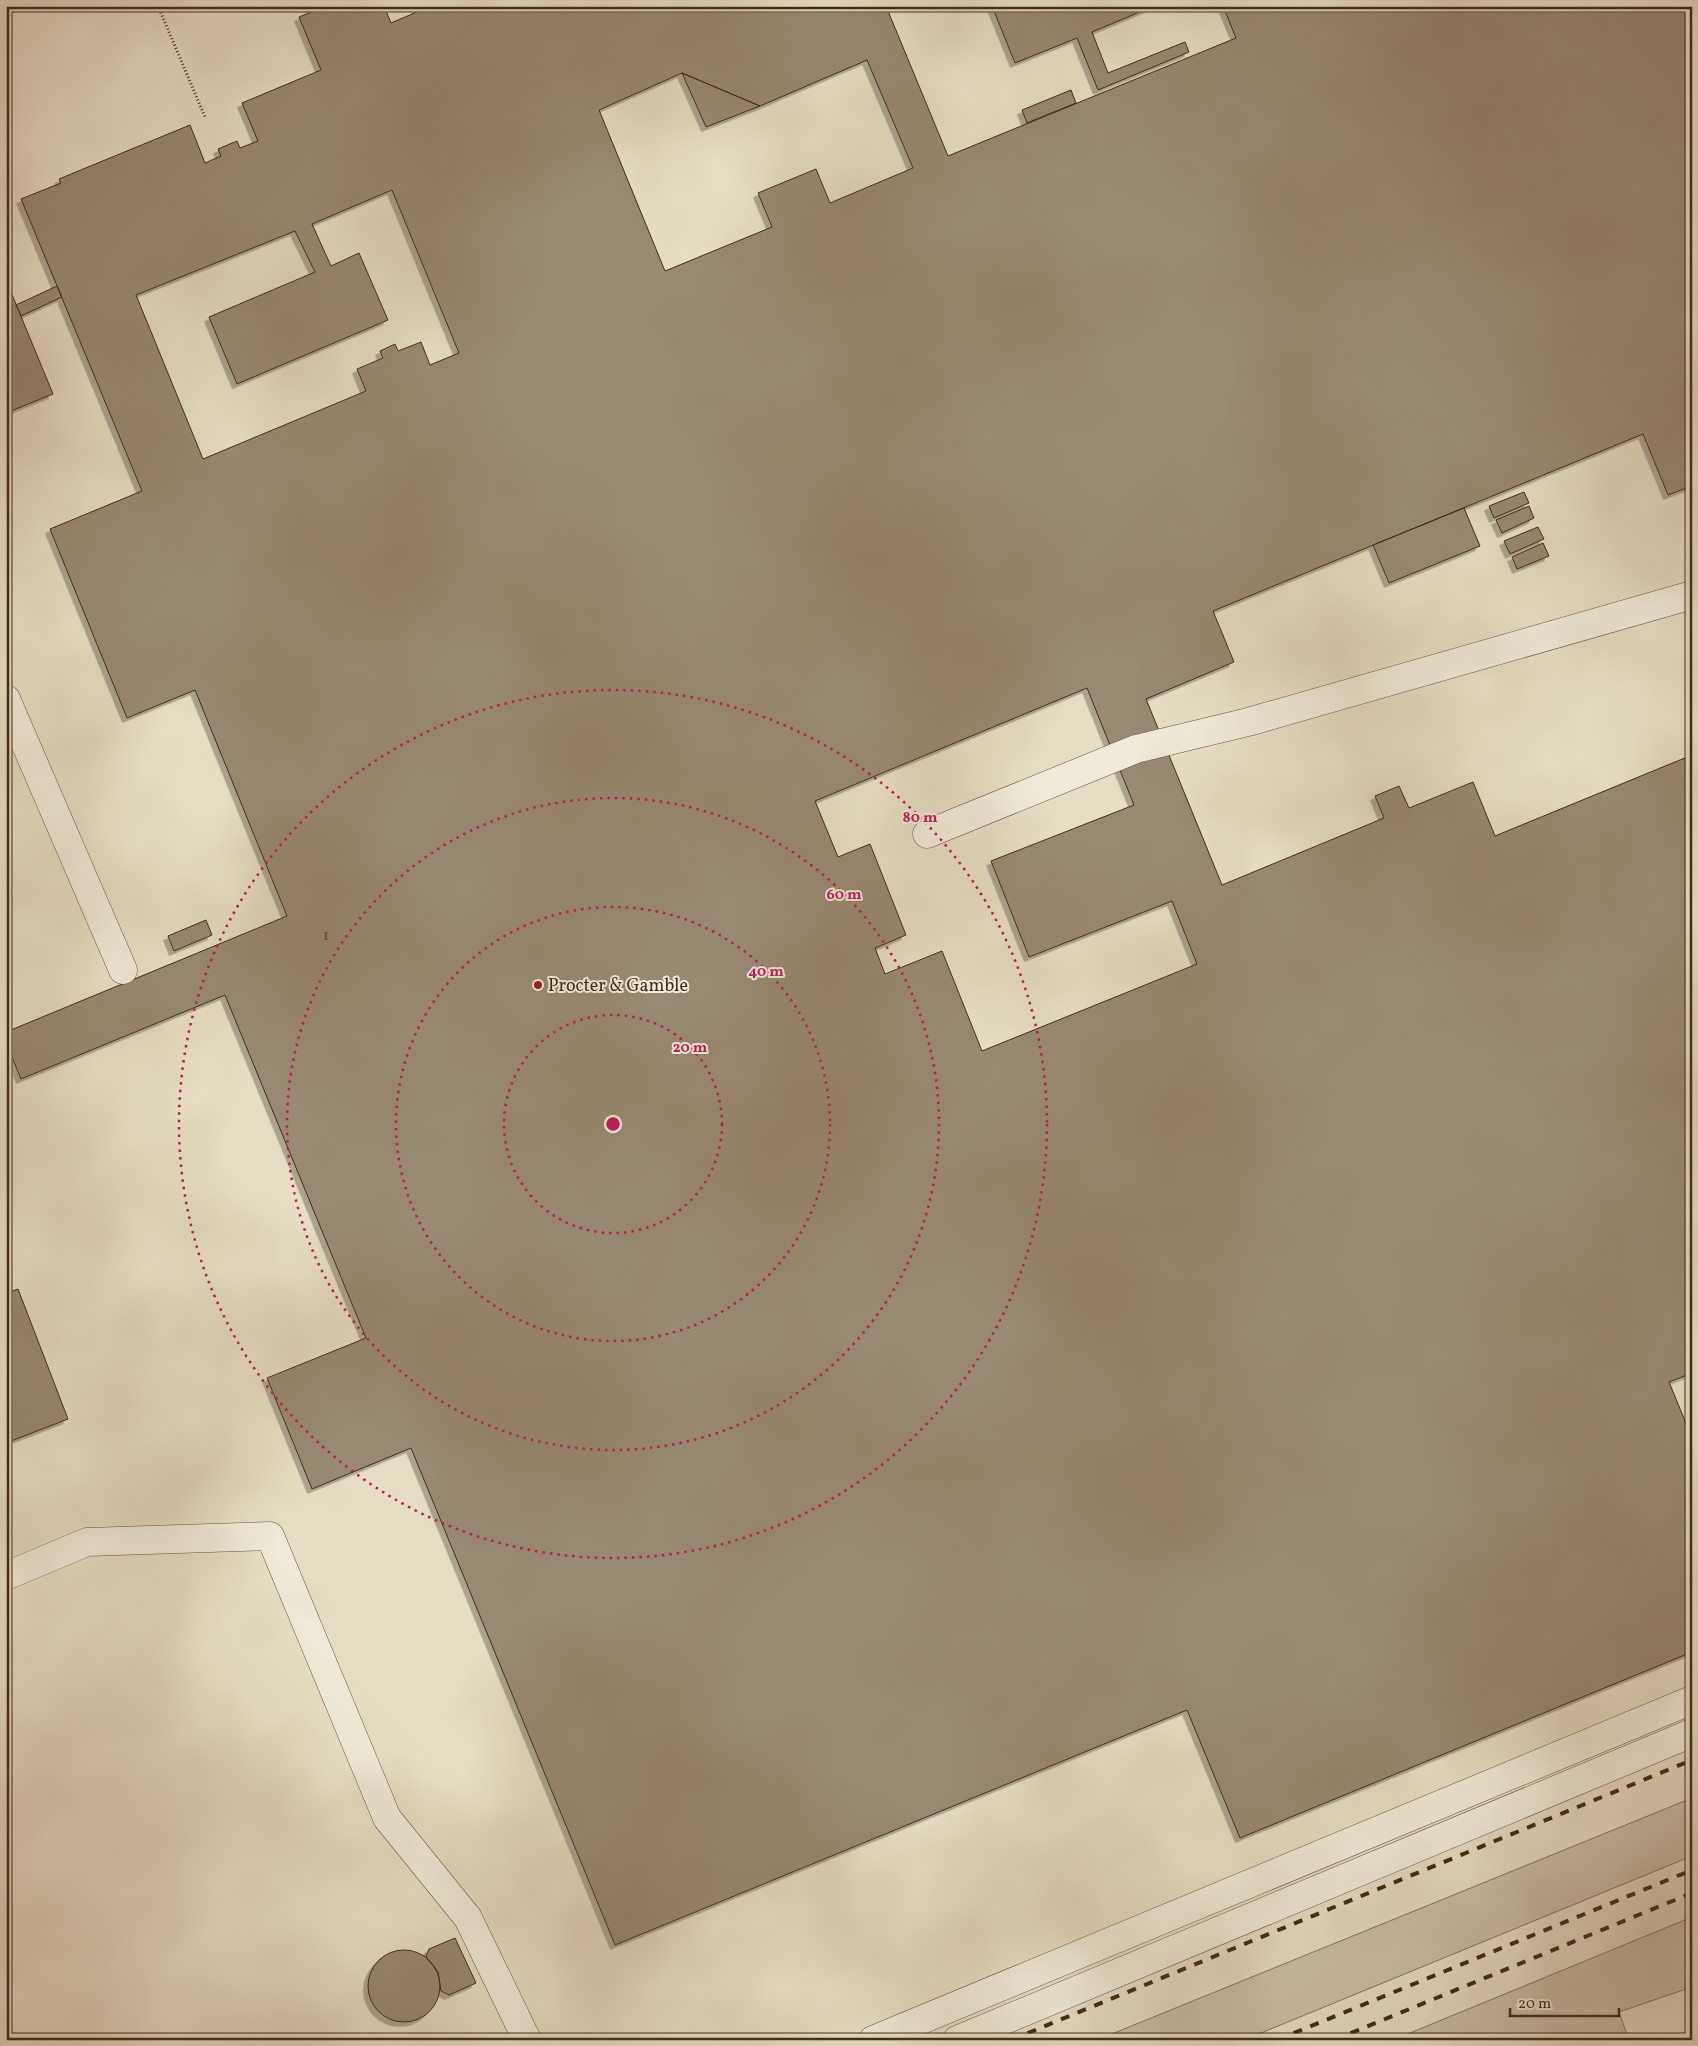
<svg xmlns="http://www.w3.org/2000/svg" width="1698" height="2046" viewBox="0 0 1698 2046" font-family="Vollkorn,serif">
<defs>
<filter id="shadow"><feDropShadow dx="-4.5" dy="4.5" stdDeviation="0" flood-color="#0004"/></filter>
</defs>
<rect width="100%" height="100%" fill="#e6dec4"/>
<filter id="stains"><feTurbulence type="fractalNoise" baseFrequency=".004" numOctaves="4"/><feColorMatrix values="0 0 0 0 .2 0 0 0 0 .09 0 0 0 0 .02 0 0 0 .5 -.17"/></filter>
<radialGradient id="worn" r=".72"><stop offset=".6" stop-color="#630" stop-opacity="0"/><stop offset="1" stop-color="#630" stop-opacity=".3"/></radialGradient>
<path fill="#cac0a7" stroke="#867660" d="M1692 1798V1856L1244 2040H1097Z
M1692 1917V1987L1619 2012 1629 2040H1393Z"/>
<path fill="#978972" stroke="#412c19" fill-rule="evenodd" filter="url(#shadow)" d="M326 6H384L391 23 431 6H900L888 11 948 156 1236 38 1223 6H1692V486L1668 495 1643 434 1213 611 1234 662 1146 699 1222 885 1384 818 1375 796 1399 786 1409 808 1473 782 1495 836 1692 755V1373L1669 1382 1692 1438V1652L1240 1838 1187 1710 615 1945 411 1448 312 1489 267 1378 366 1338 225 995 21 1079 6 1043V1032L287 916 195 690 127 718 50 529 142 491 21 199 61 183 59 179 190 125 205 163 221 156 218 149 237 141 240 148 258 141 242 103 321 70 299 17ZM867 60 913 168 830 203 816 169 758 193 772 227 665 271 599 110 682 73 760 106ZM392 190 459 353 430 365 421 342 398 351 395 344 380 351 383 358 357 369 366 391 203 459 136 295 295 231 315 272 209 317 237 384 388 320 359 253 331 266 312 224ZM1087 688 1134 805 991 861 1029 957 1172 901 1197 964 982 1051 942 951 885 974 875 948 906 935 870 844 838 857 815 801Z
M992 6H1154L1092 32 1108 73 1185 42 1189 52 1098 90 1077 38 1015 63Z
M682 73 760 106 706 127Z
M1071 90 1076 103 1027 123 1022 110Z
M6 280 53 394 6 413Z
M57 286 62 297 21 316 16 305Z
M1524 492 1529 503 1494 518 1489 506Z
M1529 506 1534 518 1502 533 1496 520Z
M1464 508 1480 546 1389 583 1373 545Z
M1538 527 1544 539 1510 554 1504 541Z
M1543 543 1549 556 1517 569 1512 557Z
M206 920 212 935 174 951 168 936Z
M6 1055 12 1076 6 1092Z
M18 1289 68 1419 6 1443V1293Z
M455 1938 476 1983 449 1995 441 1991 438 1972 426 1957 429 1949Z
M368 1986a36 36 0 1 1 72 0a36 36 0 1 1-72 0Z"/>
<g fill="none" stroke-linecap="round" stroke-linejoin="round">
<defs>
<path id="minor" d="M6 699 123 970
M927 834 1136 749 1248 722 1692 595
M6 1576 87 1542 270 1536 387 1818 468 1918 527 2040
M873 2040 1692 1700
M957 2040 1692 1733"/>
</defs>
<use href="#minor" stroke="#6a5844" stroke-width="29"/>
<path stroke="#412c19" stroke-width="3" stroke-dasharray="1 2.5" stroke-linecap="butt" d="M158 6 205 117"/>
<use href="#minor" stroke="#efead9" stroke-width="28"/>
<path stroke="#412c19" stroke-width="4" stroke-dasharray="9 9" stroke-linecap="butt" d="M1011 2040 1692 1760
M1277 2040 1692 1870
M1334 2040 1692 1893"/>
</g>
<g fill="none" stroke="#c2185b" stroke-width="2.5" stroke-dasharray="2.5 5">
<circle cx="613" cy="1124" r="109"/>
<circle cx="613" cy="1124" r="217"/>
<circle cx="613" cy="1124" r="326"/>
<circle cx="613" cy="1124" r="434"/>
</g>
<circle fill="#8f2418" stroke="#efead9" stroke-width="2" cx="538" cy="985" r="5"/>
<g text-anchor="middle" stroke-width="4" stroke-linejoin="round" paint-order="stroke">
<g font-size="15" fill="#56432f">
<text x="326" y="940">1</text>
</g>
<g font-size="18" fill="#412c19" stroke="#efead9" text-anchor="start">
<text x="548" y="991">Procter &amp; Gamble</text>
</g>
</g>
<circle cx="613" cy="1124" r="8" fill="#c2185b" stroke="#efead9" stroke-width="2.5"/>
<g font-size="15" text-anchor="middle" font-weight="bold" fill="#c2185b" stroke="#efead9" stroke-width="4" stroke-linejoin="round" paint-order="stroke">
<text x="920" y="822">80 m</text>
<text x="844" y="899">60 m</text>
<text x="766" y="976">40 m</text>
<text x="690" y="1052">20 m</text>
</g>
<rect width="1698" height="2046" fill="none" stroke="#e6dec4" stroke-width="25"/>
<rect x="8" y="8" width="1683" height="2031" fill="none" stroke="#412c19" stroke-width="2.5"/>
<rect x="12" y="12" width="1673" height="2021" fill="none" stroke="#412c19"/>
<path d="M1510 2008v8h109v-8" fill="none" stroke="#412c19" stroke-width="2.5"/>
<text x="1518" y="2008" font-size="15" fill="#412c19" stroke="#efead9" stroke-width="4" paint-order="stroke">20 m</text>
<rect width="100%" height="100%" filter="url(#stains)"/>
<rect width="100%" height="100%" fill="url(#worn)"/>
</svg>
